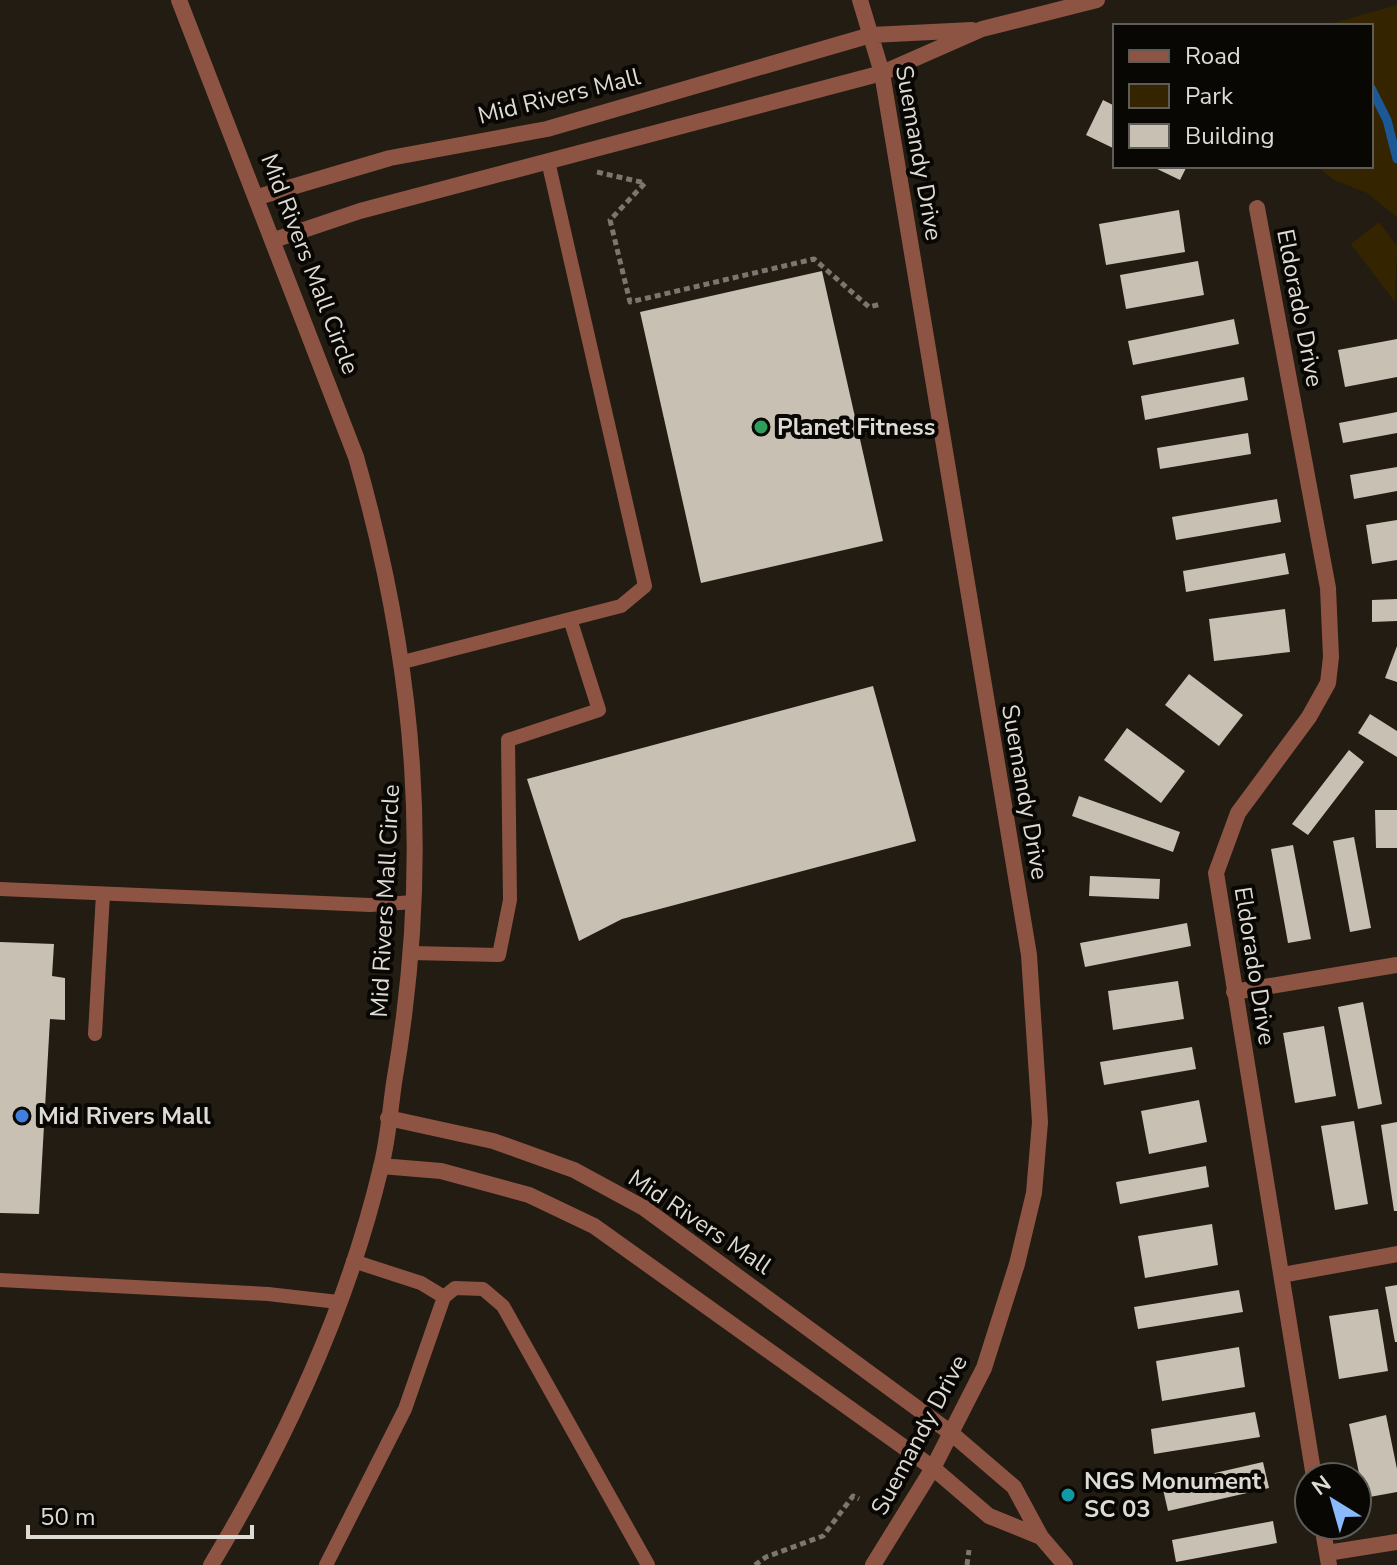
<svg xmlns="http://www.w3.org/2000/svg" width="1397" height="1565" viewBox="0 0 1397 1565" font-family="'Nunito Sans',sans-serif">
<rect width="100%" height="100%" fill="#221c12"/>
<path fill="#352400" d="M1397 5V217L1367 193 1334 180 1317 166H1371V26H1323Z
M1379 222 1397 246 1395 302 1351 244Z"/>
<g fill="none" stroke-linecap="round" stroke-linejoin="round">
<path stroke="#1a5898" stroke-width="9" d="M1371 88 1387 120 1397 159"/>
</g>
<path fill="#c7c0b3" d="M1103 100 1115 106V149L1086 135Z
M1151 166H1187L1180 180Z
M1179 210 1185 252 1106 265 1099 224Z
M1198 261 1204 295 1126 309 1120 275Z
M822 271 883 541 701 583 640 312Z
M1234 319 1239 344 1133 365 1128 341Z
M1397 339V377L1345 387 1338 350Z
M1244 377 1248 400 1145 420 1141 396Z
M1397 412V433L1343 443 1339 423Z
M1248 433 1251 454 1160 469 1157 448Z
M1397 467V491L1354 499 1350 475Z
M1277 499 1281 522 1176 540 1172 517Z
M1397 520V560L1372 564 1366 525Z
M1285 553 1289 574 1186 592 1183 571Z
M1397 599V621L1372 622V600Z
M1285 609 1290 652 1214 661 1209 619Z
M1397 646V682L1385 678Z
M1189 674 1243 715 1219 746 1165 705Z
M873 686 916 841 622 919 579 941 527 779Z
M1370 714 1397 731V757L1358 733Z
M1127 728 1185 771 1161 803 1104 760Z
M1349 750 1364 762 1308 835 1292 824Z
M1079 796 1180 832 1173 852 1072 816Z
M1375 810H1397V848H1376Z
M1354 837 1371 928 1350 932 1333 841Z
M1293 845 1311 939 1288 943 1271 849Z
M1090 876 1160 879 1159 899 1089 896Z
M1187 923 1191 946 1085 967 1080 943Z
M0 942 54 944 52 976 65 978V1020L50 1019 39 1214 0 1213Z
M1178 981 1184 1019 1113 1030 1108 991Z
M1363 1002 1382 1104 1358 1109 1338 1007Z
M1324 1026 1336 1096 1295 1103 1283 1033Z
M1192 1047 1196 1069 1104 1085 1100 1062Z
M1199 1100 1207 1142 1149 1154 1141 1111Z
M1354 1121 1368 1204 1335 1210 1321 1126Z
M1397 1122V1211H1394L1381 1125Z
M1206 1166 1209 1187 1120 1204 1116 1182Z
M1212 1224 1218 1265 1145 1278 1138 1236Z
M1397 1285V1342H1395L1385 1287Z
M1239 1290 1243 1312 1138 1329 1134 1307Z
M1378 1309 1388 1371 1339 1379 1329 1316Z
M1239 1347 1245 1387 1162 1401 1156 1361Z
M1255 1412 1260 1437 1154 1454 1151 1429Z
M1386 1415 1397 1469V1492L1364 1498 1349 1424Z
M1263 1462 1269 1488 1168 1511 1162 1485Z
M1273 1521 1277 1543 1176 1562 1172 1540Z"/>
<g fill="none" stroke-linecap="round" stroke-linejoin="round">
<path stroke="#7b766e" stroke-width="5" stroke-dasharray="6 4" stroke-linecap="butt" d="M597 172 645 183 610 220 630 302 814 259 869 307 881 304
M755 1565 766 1557 823 1536 853 1496 859 1499
M967 1565 969 1550"/>
<path stroke="#8d5443" stroke-width="14" d="M403 662 621 606 645 586 548 161
M0 889 370 905 414 902
M411 953 499 955 510 900 508 740 599 710 570 619
M95 1034 103 894
M0 1280 268 1294 338 1302
M444 1297 455 1288 483 1289 503 1306 648 1565
M326 1565 405 1409 444 1297 421 1283 353 1261"/>
<path stroke="#8d5443" stroke-width="16" d="M179 0 356 457C417 670 432 864 394 1083 390 1111 388 1140 381 1167 348 1307 285 1442 211 1565
M258 197 390 158 547 129 871 35
M1257 208 1328 588 1331 657 1328 683 1309 717 1238 813 1216 873 1314 1477
M274 240 360 211 882 73
M1234 992 1397 965
M388 1118 493 1141 574 1170 644 1208 951 1433
M381 1166 441 1171 529 1195 594 1226 933 1468
M1282 1275 1397 1254
M1322 1525 1329 1565
M1327 1553 1397 1542"/>
<path stroke="#8d5443" stroke-width="16" d="M860 0 882 73 1029 955 1040 1122 1034 1193 1017 1264 984 1368 933 1468 873 1565
M871 35 972 30
M882 73 982 29 1097 0
M951 1433 1014 1487 1041 1537 1065 1565
M933 1468 989 1516 1041 1537"/>
</g>
<circle fill="#2e9e5b" stroke="#090704" stroke-width="3" cx="761" cy="427" r="8"/>
<circle fill="#3f7fe0" stroke="#090704" stroke-width="3" cx="22" cy="1116" r="8"/>
<circle fill="#0f9aa8" stroke="#090704" stroke-width="3" cx="1068" cy="1495" r="8"/>
<g text-anchor="middle" stroke-width="8" stroke-linejoin="round" paint-order="stroke">
<g font-size="24" fill="#dedbd4" stroke="#090704">
<text transform="translate(559 96) rotate(-14)" y="8">Mid Rivers Mall</text>
<text transform="translate(919 153) rotate(80)" y="8">Suemandy Drive</text>
<text transform="translate(310 264) rotate(69)" y="8">Mid Rivers Mall Circle</text>
<text transform="translate(1300 308) rotate(79)" y="8">Eldorado Drive</text>
<text transform="translate(1025 792) rotate(80)" y="8">Suemandy Drive</text>
<text transform="translate(385 901) rotate(-87)" y="8">Mid Rivers Mall Circle</text>
<text transform="translate(1255 966) rotate(81)" y="8">Eldorado Drive</text>
<text transform="translate(700 1222) rotate(34)" y="8">Mid Rivers Mall</text>
<text transform="translate(919 1435) rotate(-62)" y="8">Suemandy Drive</text>
</g>
<g font-size="24" font-weight="bold" fill="#dedbd4" stroke="#090704" text-anchor="start">
<text x="777" y="435">Planet Fitness</text>
<text x="38" y="1124">Mid Rivers Mall</text>
<text x="1084" y="1489">NGS Monument<tspan x="1084" dy="28">SC 03</tspan></text>
</g>
</g>
<rect x="1113" y="24" width="260" height="144" fill="#090704" stroke="#5e5c57" stroke-width="2"/>
<rect x="1129" y="50" width="40" height="12" fill="#8d5443" stroke="#5e5c57" stroke-width="2"/>
<text x="1185" y="64" font-size="24" fill="#dedbd4">Road</text>
<rect x="1129" y="84" width="40" height="24" fill="#352400" stroke="#5e5c57" stroke-width="2"/>
<text x="1185" y="104" font-size="24" fill="#dedbd4">Park</text>
<rect x="1129" y="124" width="40" height="24" fill="#c7c0b3" stroke="#5e5c57" stroke-width="2"/>
<text x="1185" y="144" font-size="24" fill="#dedbd4">Building</text>
<g transform="translate(1333 1501) rotate(323)"><circle r="38" fill="#090704" stroke="#5e5c57" stroke-width="2"/>
<path d="M0-6L14 30L0 20L-14 30Z" fill="#89bafc"/>
<text y="-12" font-size="22" font-weight="bold" text-anchor="middle" fill="#dedbd4">N</text>
</g>
<path d="M28 1525v12h224v-12" fill="none" stroke="#dedbd4" stroke-width="4"/>
<text x="40" y="1525" font-size="24" fill="#dedbd4" stroke="#090704" stroke-width="6" paint-order="stroke">50 m</text>
</svg>
